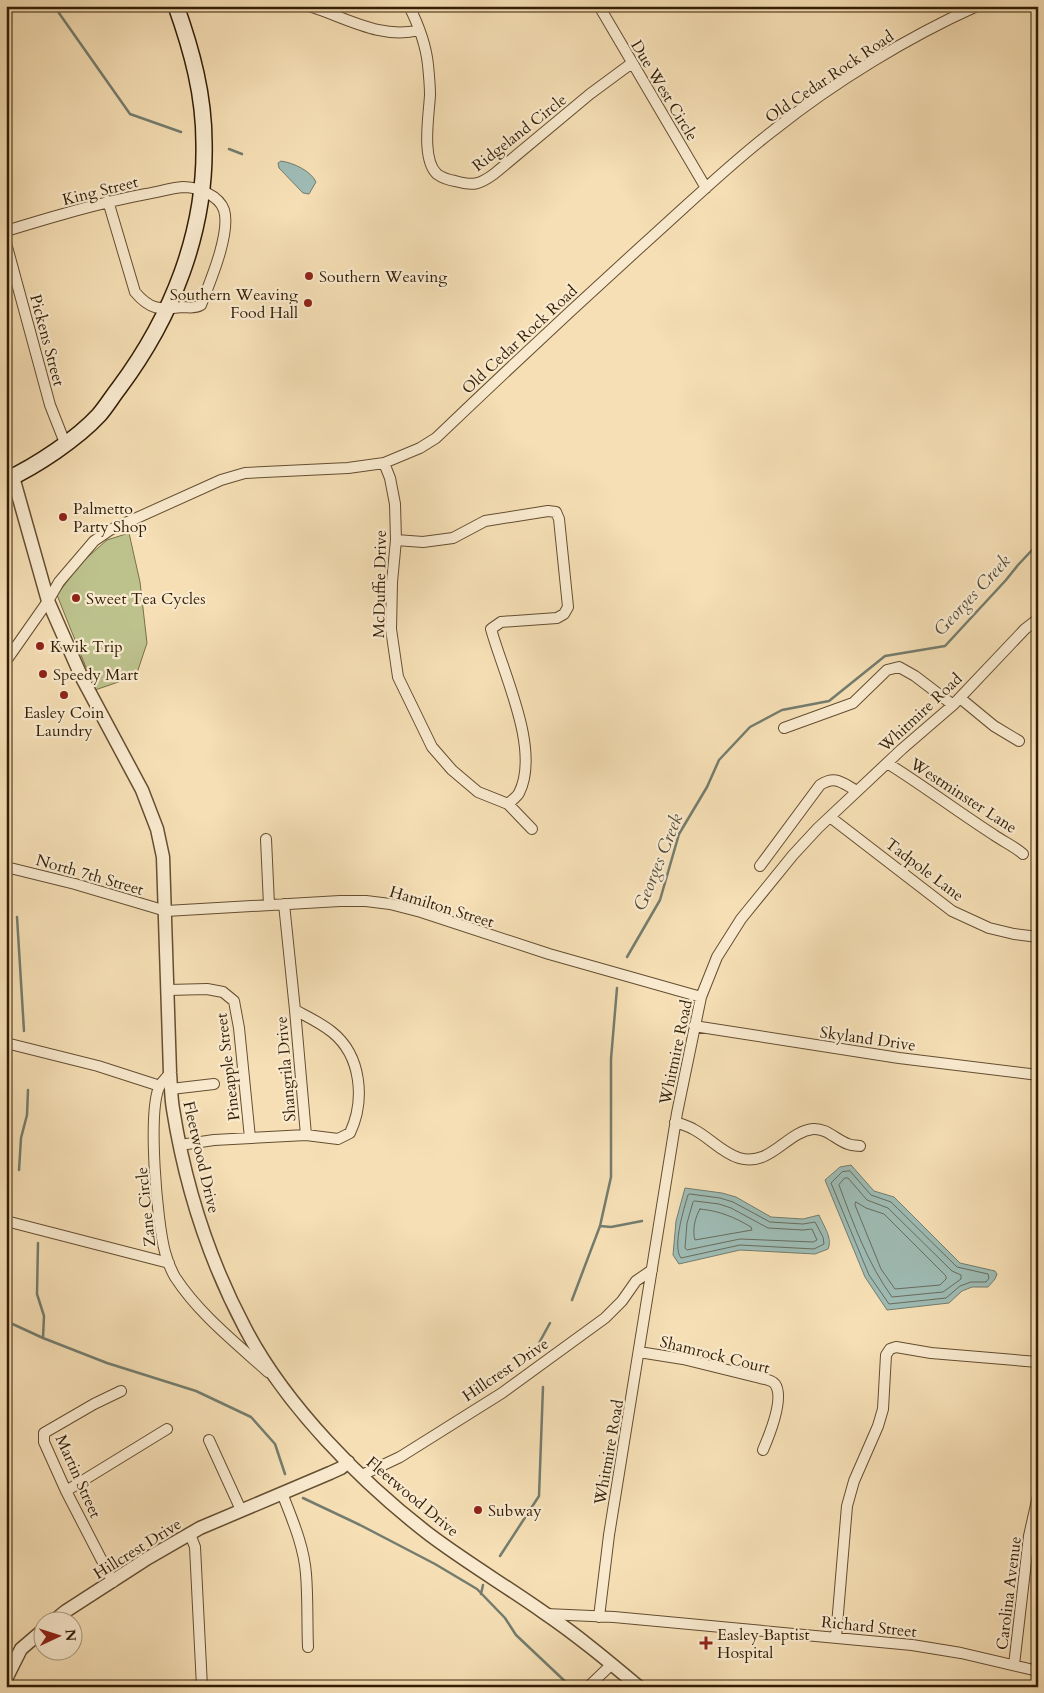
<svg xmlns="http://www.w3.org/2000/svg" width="1044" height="1693" viewBox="0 0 1044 1693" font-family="Cardo,serif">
<rect width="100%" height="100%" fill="#f6dfb5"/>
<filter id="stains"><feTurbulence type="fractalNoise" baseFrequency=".004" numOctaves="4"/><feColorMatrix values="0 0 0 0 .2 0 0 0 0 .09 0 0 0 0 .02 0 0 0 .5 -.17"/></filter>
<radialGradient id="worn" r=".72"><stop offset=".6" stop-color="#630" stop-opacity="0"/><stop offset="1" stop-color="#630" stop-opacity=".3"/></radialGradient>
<path fill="#bdc28d" stroke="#787049" d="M129 533 140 582 147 643 136 676 95 690 57 595 81 563 107 540Z"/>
<path fill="#9ebbb4" stroke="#737c6e" d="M281 161C294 163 311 171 316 182L309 194 303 193 279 168 278 163Z
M851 1165 874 1191 894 1197 960 1263 995 1271 997 1274 995 1279 988 1287H972L962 1291 949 1303 887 1310 865 1277 825 1180 840 1167Z
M685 1188 722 1193 736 1197 771 1217 803 1219 819 1215C823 1225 833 1238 828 1249L815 1254 740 1250 679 1264 673 1255 676 1221Z"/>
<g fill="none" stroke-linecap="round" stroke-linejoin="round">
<path stroke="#686c5c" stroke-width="1" d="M850 1171 871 1195 891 1202 957 1267 988 1274 989 1278 986 1282H971L960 1286 946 1298 889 1304 869 1275 831 1183 842 1172Z
M845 1178H848L867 1200 888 1208 952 1271 961 1275V1279L943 1292 892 1297C868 1264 853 1223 839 1185Z
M690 1194 720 1198 733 1202 770 1222 803 1224 815 1222 823 1237 824 1244 814 1249 740 1245 681 1258C672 1247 684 1208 688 1195Z
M695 1201 719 1204 731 1208 768 1228 803 1230 812 1229 817 1240 813 1242 740 1239 687 1250 685 1248 687 1223 693 1202Z
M856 1202 866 1208 884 1214 946 1276V1279L940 1285 895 1289 881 1269 855 1205Z
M700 1209C720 1211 734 1217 751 1227L752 1230 695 1240C692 1231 695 1217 700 1209Z"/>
<path stroke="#737c6e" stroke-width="2.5" d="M54 6 130 114 181 132
M229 149 242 154
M17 917 24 1031
M627 957 660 900 679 834 707 787 719 760 750 727 782 710 829 701 885 656 945 646 1006 580 1018 565 1033 549 1038 540
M19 1170 21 1138 27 1115 28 1090
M600 1226 611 1227 642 1221
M38 1243 37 1294 44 1316 43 1338
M572 1300 600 1226 611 1177V1059L617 988
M6 1321 43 1338 107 1363 196 1391 251 1417 275 1444 285 1474
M539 1343 550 1323
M303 1498 360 1525 435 1564 477 1589 505 1618 516 1635 570 1686
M500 1556 539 1496 543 1387
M481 1594 483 1585"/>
<defs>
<path id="minor" d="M309 6C345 17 381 40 419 30
M409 6C418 24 426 45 428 65 429 75 430 85 430 95 429 115 421 159 437 174 441 177 449 180 455 181 473 186 479 185 494 174L590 94 632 63
M599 6 706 188
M6 231C52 217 98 203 146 194 158 192 171 188 183 187 197 187 219 195 224 210 231 233 210 282 201 305 194 309 189 307 182 307 160 310 150 310 135 292L108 201
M6 243 50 405 65 443
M384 463 390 478 395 504 396 540 392 582 391 629 398 677 432 747 452 770 478 792 508 804 532 829
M396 540 423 542 453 538 485 521 548 511 556 512 559 519 568 607 564 614 557 618 501 622 491 629C503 673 541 750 519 793 517 797 511 801 508 804
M6 661 48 601 59 582 94 541 110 530 221 480 245 473 348 468 384 463 420 448 436 438C508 369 581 301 655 234 694 199 732 162 774 130 834 82 908 37 977 6
M960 698 994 726 1019 741
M784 728 853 703 887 670 899 667 915 676 953 705
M887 763C924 786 958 812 994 835 1004 842 1014 846 1023 854
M830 817 952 911 989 928 1014 934 1038 937
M266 839 269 905
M760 866 820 785C836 775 842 783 857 791
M6 867 75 884 166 911 340 901H366L390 904 421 912 549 954 701 997
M168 990 207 989 223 992 234 1001 239 1028 250 1138
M295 1010C308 1017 321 1023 332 1032 362 1056 365 1101 350 1133L338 1139 306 1135
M694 1026 899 1058 1038 1075
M6 1043 98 1066 160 1086
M170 1073C167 1077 163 1081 160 1085 147 1110 157 1223 165 1252 167 1260 171 1270 175 1277 199 1314 236 1343 268 1372
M171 1089 214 1084
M675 1122C681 1124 688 1126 693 1129 709 1137 722 1153 739 1158 771 1167 786 1132 813 1129 827 1128 836 1140 848 1144 852 1146 856 1145 860 1146
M180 1145 214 1140 306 1135 295 1010 284 904
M6 1221 169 1263
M639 1352 683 1359 760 1378C765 1379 772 1380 775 1384 785 1398 769 1436 763 1450
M209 1440 241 1510
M362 1475 400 1457 502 1393 605 1318 622 1301 636 1281 652 1270
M66 1491 167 1429
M282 1493C292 1519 304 1546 306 1574 308 1598 307 1623 308 1647
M190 1534 195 1547 202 1687
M113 1582 66 1491 44 1442V1433L94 1404 121 1391
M546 1614 614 1617 912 1645 961 1653 1038 1671
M599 1617 609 1535 677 1113 701 997 717 957 741 919 793 855 818 828 902 749 953 705 1025 629 1038 619
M836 1637 847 1506 854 1481 878 1426 883 1409 886 1355 890 1349 896 1347 931 1353 1038 1362
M1014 1665 1029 1536 1038 1496
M588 1687 612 1664"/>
<path id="tertiary" d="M13 477 48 601 82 678 142 790 157 829 163 857 170 1073C171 1085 171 1098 173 1109 185 1185 209 1260 245 1328 285 1405 361 1482 430 1535 466 1562 506 1586 543 1612 577 1635 608 1661 639 1687
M55 1620 66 1611 148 1558 200 1528 330 1473 341 1468 348 1462
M6 1679 21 1649 42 1631"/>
<path id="secondary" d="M6 480C36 466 77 439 99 415 106 407 112 397 119 388 172 317 206 232 204 143 204 95 192 51 176 6"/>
</defs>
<use href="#minor" stroke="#644e31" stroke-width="12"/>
<use href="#tertiary" stroke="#644e31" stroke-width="15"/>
<use href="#secondary" stroke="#331e05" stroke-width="18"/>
<use href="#minor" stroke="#f9eacf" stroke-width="10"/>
<use href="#tertiary" stroke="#f9eacf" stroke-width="12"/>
<use href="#secondary" stroke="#f9eacf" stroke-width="15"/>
</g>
<g fill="#8f2418" stroke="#f9eacf" stroke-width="2">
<circle cx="309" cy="276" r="5"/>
<circle cx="308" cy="303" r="5"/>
<circle cx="63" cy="517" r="5"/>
<circle cx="76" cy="598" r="5"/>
<circle cx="40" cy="646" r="5"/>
<circle cx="43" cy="674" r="5"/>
<circle cx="64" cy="695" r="5"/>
<circle cx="478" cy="1510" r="5"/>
<path d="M703.5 1635.5h5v5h5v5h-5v5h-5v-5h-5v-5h5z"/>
</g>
<g text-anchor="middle" stroke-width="4.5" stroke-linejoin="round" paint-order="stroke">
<g font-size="16" fill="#331e05" stroke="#f9eacf">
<text transform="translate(829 76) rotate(-34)" y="6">Old Cedar Rock Road</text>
<text transform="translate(665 90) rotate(59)" y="6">Due West Circle</text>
<text transform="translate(519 132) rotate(-38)" y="6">Ridgeland Circle</text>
<text transform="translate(100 190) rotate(-14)" y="6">King Street</text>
<text transform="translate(519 339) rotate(-43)" y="6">Old Cedar Rock Road</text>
<text transform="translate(48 340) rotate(75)" y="6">Pickens Street</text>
<text transform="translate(379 584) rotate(-89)" y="6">McDuffie Drive</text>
<text transform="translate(920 712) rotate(-43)" y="6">Whitmire Road</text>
<text transform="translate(964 795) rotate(33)" y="6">Westminster Lane</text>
<text transform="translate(925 869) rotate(37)" y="6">Tadpole Lane</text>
<text transform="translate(90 874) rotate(16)" y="6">North 7th Street</text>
<text transform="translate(442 906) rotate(17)" y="6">Hamilton Street</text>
<text transform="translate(868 1038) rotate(8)" y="6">Skyland Drive</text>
<text transform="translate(675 1052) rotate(-78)" y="6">Whitmire Road</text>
<text transform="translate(227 1067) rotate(-97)" y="6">Pineapple Street</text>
<text transform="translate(285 1069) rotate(-95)" y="6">Shangrila Drive</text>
<text transform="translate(202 1157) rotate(77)" y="6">Fleetwood Drive</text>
<text transform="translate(145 1207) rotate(-96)" y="6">Zane Circle</text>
<text transform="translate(715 1354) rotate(14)" y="6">Shamrock Court</text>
<text transform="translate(505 1369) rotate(-34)" y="6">Hillcrest Drive</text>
<text transform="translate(608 1452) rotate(-80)" y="6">Whitmire Road</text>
<text transform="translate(79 1476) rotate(66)" y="6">Martin Street</text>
<text transform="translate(413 1496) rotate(40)" y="6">Fleetwood Drive</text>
<text transform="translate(137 1548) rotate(-32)" y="6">Hillcrest Drive</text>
<text transform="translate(1008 1593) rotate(-83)" y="6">Carolina Avenue</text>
<text transform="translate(869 1626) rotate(6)" y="6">Richard Street</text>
</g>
<g font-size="16" fill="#331e05" stroke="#f9eacf" text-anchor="start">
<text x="319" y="282">Southern Weaving</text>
<text x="298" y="300" text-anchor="end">Southern Weaving<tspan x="298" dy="18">Food Hall</tspan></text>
<text x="73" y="514">Palmetto<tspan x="73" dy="18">Party Shop</tspan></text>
<text x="86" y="604">Sweet Tea Cycles</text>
<text x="50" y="652">Kwik Trip</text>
<text x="53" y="680">Speedy Mart</text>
<text x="64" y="718" text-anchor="middle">Easley Coin<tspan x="64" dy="18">Laundry</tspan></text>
<text x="488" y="1516">Subway</text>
<text x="717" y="1640">Easley Baptist<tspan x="717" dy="18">Hospital</tspan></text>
</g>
<g font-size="18" font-style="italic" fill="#534d3a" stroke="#f9eacf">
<text transform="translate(972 595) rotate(-47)" y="6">Georges Creek</text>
<text transform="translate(658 862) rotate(-68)" y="6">Georges Creek</text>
</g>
</g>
<rect width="1044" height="1693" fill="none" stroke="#f6dfb5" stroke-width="25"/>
<rect x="8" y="8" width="1029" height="1678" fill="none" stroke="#331e05" stroke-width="2.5"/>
<rect x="12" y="12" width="1019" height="1668" fill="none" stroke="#331e05"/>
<g transform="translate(58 1636) rotate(86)"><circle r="24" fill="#f9eacf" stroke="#aa987e"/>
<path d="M0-4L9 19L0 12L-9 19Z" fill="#8f2418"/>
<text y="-8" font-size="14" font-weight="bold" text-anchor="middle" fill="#331e05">N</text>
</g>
<rect width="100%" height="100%" filter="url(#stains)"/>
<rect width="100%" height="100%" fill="url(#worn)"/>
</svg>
